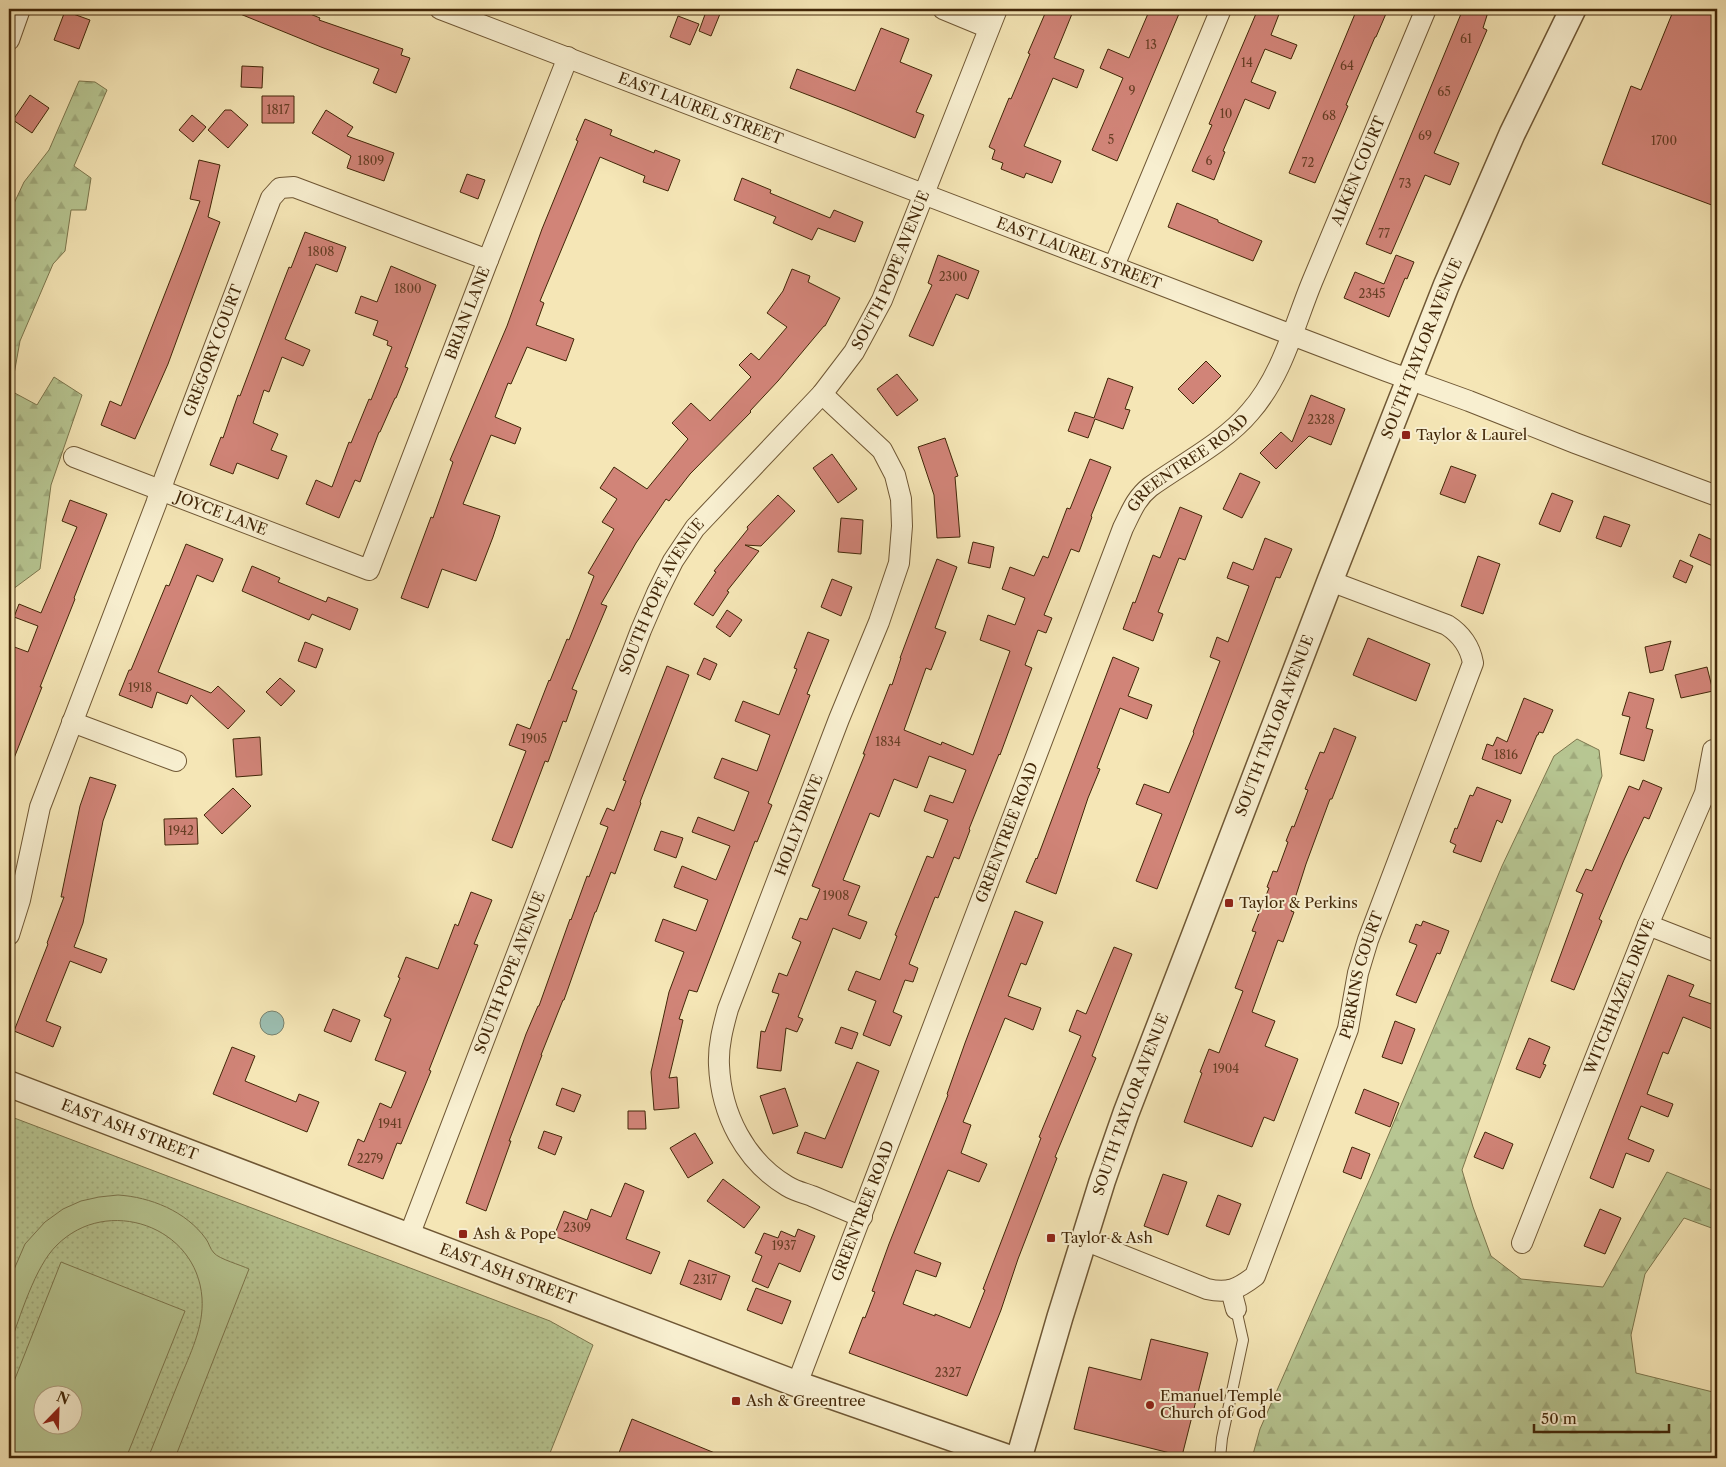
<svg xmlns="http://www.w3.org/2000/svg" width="1726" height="1467" viewBox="0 0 1726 1467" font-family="'Libre Caslon Text',serif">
<defs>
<pattern id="grass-dots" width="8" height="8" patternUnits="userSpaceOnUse" patternTransform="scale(1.25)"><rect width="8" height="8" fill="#b7c692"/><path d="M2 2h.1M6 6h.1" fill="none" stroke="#9faa7c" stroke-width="1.8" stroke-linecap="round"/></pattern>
<pattern id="forest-firs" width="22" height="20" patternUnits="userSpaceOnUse" patternTransform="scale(1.25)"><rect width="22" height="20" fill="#b7c692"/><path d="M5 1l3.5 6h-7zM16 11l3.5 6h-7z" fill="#9faa7c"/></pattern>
</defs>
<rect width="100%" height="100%" fill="#f5e6b6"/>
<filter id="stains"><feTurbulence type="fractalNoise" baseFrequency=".004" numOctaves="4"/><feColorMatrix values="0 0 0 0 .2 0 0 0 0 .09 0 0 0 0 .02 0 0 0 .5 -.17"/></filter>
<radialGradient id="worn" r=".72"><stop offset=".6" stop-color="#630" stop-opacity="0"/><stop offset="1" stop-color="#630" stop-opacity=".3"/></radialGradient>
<path fill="url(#grass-dots)" stroke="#7c764d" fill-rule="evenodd" d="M9 1116 550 1321 593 1345 548 1458H9ZM42 1394H72V1424H42Z"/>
<path fill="url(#forest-firs)" stroke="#7c764d" d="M79 81 95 82 107 90 74 166 91 178 86 210H71L65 251 53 264 20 341 11 391 37 405 54 377 82 395 51 485 40 569 9 592V214L24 182 49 150Z
M1577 739 1599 750 1602 776 1462 1170 1473 1207 1491 1256 1521 1279 1603 1287 1667 1172 1717 1192V1230L1684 1218 1645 1274 1631 1335 1636 1373 1717 1393V1458H1252L1260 1429 1372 1174 1502 866 1554 756Z"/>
<path fill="#b7c692" stroke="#7c764d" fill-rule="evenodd" d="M118 1195C150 1197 186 1211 206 1239 209 1243 210 1249 214 1253 219 1259 241 1265 249 1269L175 1458H148C158 1432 169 1407 179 1381 190 1354 204 1327 202 1298 197 1226 107 1195 57 1245 35 1266 20 1317 9 1347V1281L25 1244 45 1222 63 1209 81 1201 99 1197Z
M61 1262 185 1311 126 1458H9V1394ZM42 1394H72V1424H42Z"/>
<path fill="#9cbfb2" stroke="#78826e" d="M260 1023a12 12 0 1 1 24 0a12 12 0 1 1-24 0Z"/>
<path fill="#d18478" stroke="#422708" d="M228 9H298L320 18 319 20 403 49 401 55 410 58 396 93 373 83 379 69 321 47Z
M707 9H722L711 36 699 31Z
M1047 9H1074L1054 58 1084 70 1077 88 1053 78 1024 146 1061 161 1052 183 1026 173 1024 178 1001 169 1003 163 992 159 995 150 989 147 1009 98 1011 99 1030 54 1028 53Z
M1150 9H1181L1117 161 1092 150 1123 78 1100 68 1108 49 1129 58Z
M1258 9H1281L1271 35 1297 45 1291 59 1265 49 1251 82 1276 92 1269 109 1245 99 1223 151 1225 152 1214 180 1192 171 1212 125 1209 124Z
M1357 9H1388L1376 37H1375L1346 105 1348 106 1315 183 1289 173Z
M1463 9H1489L1483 28 1487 30 1434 153 1459 163 1450 185 1425 175 1391 254 1366 244Z
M1674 9H1700L1717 16V207L1602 164 1631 86 1641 90Z
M65 11 90 20 79 49 54 40Z
M678 16 699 24 690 45 670 37Z
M881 28 909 39 900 62 932 75 916 112 924 115 915 138 847 110 790 88 797 69 855 91Z
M242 66 263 67 262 88 241 87Z
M30 95 49 108 32 133 13 120Z
M262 96H294V123H262Z
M225 110H231L248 125 228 148 208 130Z
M326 110 353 127 347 136 394 153 384 181 347 168 351 156 312 133Z
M192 115 206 127 193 142 179 130Z
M585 119 612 130 610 135 654 153 655 150 680 160 668 191 643 182 645 176 600 157 540 301 544 303 536 325 574 339 566 361 527 347 511 384 508 383 495 417 521 428 515 444 491 435 463 504 500 516 493 537 476 581 442 569 428 608 401 598 431 517 433 518 453 462 450 460 507 326 542 229 578 141 576 140Z
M199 160 220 165 208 217 220 222 168 364 135 439 101 425 110 401 121 406 182 250 200 201 190 199Z
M467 174 485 180 478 199 460 192Z
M742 178 771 190 770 193 830 218 834 210 863 222 855 242 818 228 812 240 773 223 776 217 734 200Z
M1177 203 1218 220V222L1262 241 1253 261 1168 227Z
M305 232 346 247 337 272 316 264 285 339 310 350 303 366 282 357 269 392 264 390 253 423 278 434 271 450 287 456 278 479 237 463 233 474 210 465 221 437 223 438 238 395 240 396 277 298 289 267 291 268Z
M938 255 979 271 968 299 956 294 933 346 909 336 932 285 928 283Z
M1396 255 1414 262 1407 279 1405 278 1389 317 1344 298 1355 272 1384 284Z
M391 266 436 285 405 367 408 368 396 398H395L380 432H379L360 482 355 480 339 518 306 504 316 480 332 487 349 442 351 443 369 399 371 400 392 347 387 345 388 341 373 335 378 321 355 313 361 296 377 302Z
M792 269 810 276 808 282 840 298 825 326H824L778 381 750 411 751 412 690 474 669 501 666 499 636 543 601 604 607 606 572 689 577 691 566 722 563 721 548 762 545 761 512 848 492 840 526 751 509 745 517 724 530 729 549 680 550 681 567 639 569 640 594 576 588 573 614 529 602 522 617 499 600 488 614 467 647 489 688 439 672 423 691 403 710 421 751 377 739 365 751 353 759 360 787 327 767 313 783 291Z
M1206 361 1221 376 1193 404 1178 389Z
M897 374 918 400 897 416 877 389Z
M1108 378 1133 387 1125 409 1130 410 1123 429 1095 419 1088 438 1068 431 1075 412 1094 418Z
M1311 395 1345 409 1331 445 1309 436 1276 469 1260 453 1281 432 1292 442Z
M945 438 958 476 955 477 960 537 937 538 934 495 918 447Z
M832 454 857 489 838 503 813 468Z
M1090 459 1111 467 1091 516 1092 517 1079 552 1071 549 1044 615 1052 618 1046 633 1038 630 1025 665 1032 668 1000 755 999 754 969 829 970 830 959 859 954 857 938 898 935 897 909 964 918 968 913 982 905 980 893 1012 902 1016 890 1046 863 1035 876 1001 848 990 856 971 880 980 897 936 895 935 927 856 933 858 948 820 924 811 930 795 953 803 966 770 929 756 917 788 894 779 879 817 870 813 843 880 860 886 848 915 867 922 860 939 833 928 798 1017 803 1019 797 1032 786 1028 781 1071 757 1068 761 1031 765 1032 779 994 772 992 779 973 787 976 801 942 792 938 800 918 807 920 820 889 812 886 865 754H863L890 684 892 685 901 658H900L937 559 957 567 935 628 946 632 931 670 926 668 904 730 941 745 942 742 973 755 1010 651 980 640 988 615 1015 625 1025 598 1002 589 1010 567 1034 576 1043 556 1048 558 1067 508 1070 509Z
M1451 466 1476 475 1465 503 1440 494Z
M1240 473 1260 482 1242 518 1223 509Z
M1552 493 1573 501 1560 532 1539 524Z
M778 495 795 511 761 546 745 545 759 551 727 591 729 592 713 616 694 604 716 572 714 571 748 529 747 527Z
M70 500 107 514 74 598 75 599 40 687H42L9 771V645L28 652 38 626 14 617 19 604 41 613 77 527 62 521Z
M1180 507 1202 516 1185 560 1179 558 1158 612 1163 614 1153 641 1123 629 1133 602 1135 603 1153 555 1160 558Z
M1604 516 1630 525 1621 547 1596 538Z
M841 518 863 520 861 554 838 552Z
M1699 534 1717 542V568L1690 556Z
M1265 538 1292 549 1280 578 1276 577 1157 889 1136 881 1162 814 1136 804 1144 784 1169 793 1194 733 1193 732 1220 661 1210 657 1217 637 1228 642 1249 586 1227 578 1233 562 1253 570Z
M973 542 994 547 990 568 968 563Z
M186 544 223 559 213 582 197 575 158 672 211 693 218 686 245 711 228 729 191 695 187 704 157 692 152 708 119 695 129 670H131L166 585 169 586Z
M1478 556 1500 564 1483 614 1461 606Z
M1680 560 1693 566 1686 583 1673 577Z
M252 566 280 578 278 582 326 602 328 597 358 609 350 630 312 614 309 620 242 591Z
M832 579 852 587 841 616 821 607Z
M727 610 742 620 730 637 716 627Z
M808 632 829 640 807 694 810 695 768 803 772 805 757 842 755 841 697 992 689 990 679 1019 683 1020 669 1078 677 1077 679 1108 654 1110 651 1072 669 992 684 952 655 941 663 919 696 931 708 900 674 887 682 866 716 880 730 846 692 832 698 817 734 831 749 792 714 778 722 758 757 771 770 735 735 721 743 701 779 715 797 669 794 668Z
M1368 638 1430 664 1416 701 1353 675Z
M1671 641 1663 670 1650 673 1645 647Z
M305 642 323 649 316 668 298 661Z
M1113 657 1139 668 1128 696 1152 705 1147 719 1120 708 1097 768 1100 769 1088 798 1056 894 1026 882 1036 858 1037 859Z
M704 658 717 664 710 680 697 674Z
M667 666 689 675 640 802 641 803 615 874 611 872 596 912H595L564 1000H563L541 1055H542L509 1141H511L486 1211 466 1203 526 1034 538 1006H539L570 919 571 920 587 876 589 877 608 827 600 824 607 808 614 811 626 781 623 780Z
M1707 667 1713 691 1681 698 1675 675Z
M280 678 295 691 281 706 266 692Z
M1629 692 1654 699 1646 728 1653 730 1644 761 1620 754 1630 717 1622 715Z
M1524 698 1553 710 1543 733 1539 732 1538 735H1537L1521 774 1482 759 1487 744 1493 746 1497 737 1507 742Z
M1334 728 1356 737 1332 799H1330L1306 864 1291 911 1294 912 1283 942 1278 940 1252 1012 1275 1021 1265 1046 1298 1059 1274 1121 1264 1117 1252 1147 1184 1122 1202 1073 1200 1072 1209 1049 1219 1053 1243 991 1235 988 1256 932 1252 931 1269 888 1267 887 1273 871 1277 872 1288 842 1286 841 1292 826 1294 827 1308 790 1305 789 1320 752 1324 753Z
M260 737 262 775 236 777 233 739Z
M90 777 116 785 103 821 83 923 74 947 107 959 101 973 70 961 46 1021 61 1027 53 1047 14 1031 48 944 47 943 64 897H61L80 806Z
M1643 780 1662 788 1649 819 1644 817 1624 860 1599 919 1602 921 1574 990 1551 981 1583 894 1576 891 1586 869 1592 871 1629 786 1639 790Z
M1477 787 1511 800 1502 823 1497 820 1481 862 1453 852 1456 845 1450 842 1455 828 1457 829 1470 795 1473 796Z
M233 788 251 806 222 834 204 815Z
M197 818 198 844 165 845 164 819Z
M661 831 683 838 676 858 654 850Z
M471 892 492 900 474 944 478 945 429 1070 431 1071 401 1144 397 1143 383 1179 348 1165 358 1139 364 1142 380 1103 391 1108 406 1072 375 1060 391 1019 384 1016 400 978 398 977 406 957 438 969 455 924 458 926Z
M1015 911 1043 922 1026 965 1021 963 1008 996 1041 1008 1033 1030 1005 1018 963 1122 971 1125 961 1153 987 1164 979 1182 948 1170 914 1253 941 1263 936 1277 916 1270 903 1304 935 1316V1314L970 1328 985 1290 983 1289 1041 1138 1039 1137 1081 1036 1069 1031 1077 1010 1086 1014 1114 947 1132 954 1092 1056 1096 1058 1055 1157 1057 1158 1018 1259 1001 1310 967 1396 849 1353 863 1317 865 1318 875 1292 872 1291 889 1244 948 1095 947 1094 965 1043Z
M1423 921 1449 931 1440 954 1437 953 1416 1003 1396 995 1417 945 1409 942 1416 924 1421 926Z
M1668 975 1694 985 1689 996 1717 1006V1031L1683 1017 1668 1054 1663 1052 1647 1094 1673 1104 1668 1117 1641 1106 1628 1139 1654 1150 1649 1162 1626 1153 1613 1188 1590 1178Z
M333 1009 360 1020 351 1042 324 1031Z
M1395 1021 1415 1029 1402 1064 1382 1057Z
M841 1027 858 1033 852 1049 835 1043Z
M1529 1038 1550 1047 1543 1064 1546 1065 1540 1078 1516 1069Z
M232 1047 255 1056 245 1081 296 1102 299 1094 319 1102 307 1132 213 1094Z
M857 1062 879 1071 842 1168 797 1153 805 1132 825 1139Z
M562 1088 581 1095 574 1112 556 1105Z
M785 1088 798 1126 773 1134 760 1096Z
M1364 1089 1399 1103 1390 1127 1355 1113Z
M628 1111H645L646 1129H628Z
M544 1131 562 1137 555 1155 538 1148Z
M1485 1132 1513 1144 1503 1169 1474 1157Z
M695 1133 713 1163 688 1178 670 1148Z
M1352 1147 1370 1154 1361 1179 1343 1172Z
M1163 1174 1187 1182 1168 1235 1144 1226Z
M723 1179 760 1207 744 1228 707 1201Z
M625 1183 644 1191 626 1239 660 1252 651 1274 554 1236 564 1211 587 1220 591 1209 611 1217Z
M1218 1195 1241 1204 1229 1235 1206 1226Z
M1600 1209 1621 1218 1605 1254 1584 1246Z
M798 1229 815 1236 800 1272 779 1263 768 1288 752 1281 762 1256 755 1253 764 1233 778 1238 781 1231 795 1237Z
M689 1260 730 1276 721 1300 680 1284Z
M756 1288 791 1301 782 1324 747 1310Z
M1151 1339 1208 1353 1182 1456 1074 1429 1089 1367 1141 1380Z
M632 1419 727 1458H617Z"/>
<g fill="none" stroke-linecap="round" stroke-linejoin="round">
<defs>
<path id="service" d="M1220 1458 1222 1438 1243 1340 1236 1309"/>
<g id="minor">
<path id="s1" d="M440 9 1386 371 1469 401 1575 443 1717 496"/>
<path d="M943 9 989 28"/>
<path d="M9 40 20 9"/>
<path d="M1114 266 1221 9"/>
<path d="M822 394 882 450 895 475 901 499 902 526 899 563 879 622 839 719 728 1009C723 1027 718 1046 719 1065 721 1114 745 1161 787 1186 795 1191 804 1193 812 1196 829 1203 845 1210 862 1217"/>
<path id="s2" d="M74 457 369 570 488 260 568 57"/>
<path d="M72 722 176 761"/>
<path d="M1648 925 1717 952"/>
<path id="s3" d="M9 935 20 900 40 807 156 504 165 477 271 198 280 188 294 187 488 260"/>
<path id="s4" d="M409 1236 641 630 657 593 673 561 695 528 822 394 854 352 882 300 997 9"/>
<path id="s5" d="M1084 1240 1207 1289C1228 1294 1238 1289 1255 1276L1348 1029 1358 973 1368 940 1473 663C1470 646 1461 634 1447 625L1330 581"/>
<path id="s6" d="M1522 1243 1648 925 1705 793 1713 750"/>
<path d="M1231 1290 1236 1309"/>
<path id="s7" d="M797 1384 1123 528C1131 512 1136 498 1150 487 1182 464 1225 442 1250 412 1282 376 1294 326 1312 282 1350 191 1388 100 1426 9"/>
</g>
<g id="tertiary">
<path id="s8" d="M9 1084 797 1384 1009 1458"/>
<path id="s9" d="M1019 1458 1060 1317 1102 1182 1126 1113 1193 939 1330 581 1446 286 1512 134 1573 9"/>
</g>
</defs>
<use href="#service" stroke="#6f5734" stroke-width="12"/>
<use href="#minor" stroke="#6f5734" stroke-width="22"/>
<use href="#tertiary" stroke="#6f5734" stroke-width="28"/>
<use href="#service" stroke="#f8efd0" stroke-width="10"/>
<use href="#minor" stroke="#f8efd0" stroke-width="20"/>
<use href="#tertiary" stroke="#f8efd0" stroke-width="25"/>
</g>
<g fill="#8f2418" stroke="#f8efd0" stroke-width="2">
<rect x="1401" y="430" width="10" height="10" rx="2.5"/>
<rect x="1224" y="898" width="10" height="10" rx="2.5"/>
<rect x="458" y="1229" width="10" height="10" rx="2.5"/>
<rect x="1046" y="1233" width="10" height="10" rx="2.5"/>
<rect x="731" y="1396" width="10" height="10" rx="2.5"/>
<circle cx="1150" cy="1405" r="5"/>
</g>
<g text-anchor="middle" stroke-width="4" stroke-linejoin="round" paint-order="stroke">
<g font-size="12" fill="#663e24">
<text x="1466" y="43">61</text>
<text x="1151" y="49">13</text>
<text x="1247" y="67">14</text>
<text x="1347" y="70">64</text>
<text x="1132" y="95">9</text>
<text x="1444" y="96">65</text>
<text x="278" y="114">1817</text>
<text x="1226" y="118">10</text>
<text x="1329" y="120">68</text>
<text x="1425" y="140">69</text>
<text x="1111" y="144">5</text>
<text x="1664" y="145">1700</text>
<text x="371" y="165">1809</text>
<text x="1209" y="165">6</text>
<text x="1308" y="167">72</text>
<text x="1405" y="188">73</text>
<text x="1384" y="238">77</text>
<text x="321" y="256">1808</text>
<text x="953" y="281">2300</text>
<text x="408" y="293">1800</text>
<text x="1372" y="298">2345</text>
<text x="1321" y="424">2328</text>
<text x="140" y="692">1918</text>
<text x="534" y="743">1905</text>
<text x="888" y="746">1834</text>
<text x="1506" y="759">1816</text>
<text x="181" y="835">1942</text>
<text x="836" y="900">1908</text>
<text x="1226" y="1073">1904</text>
<text x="390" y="1128">1941</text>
<text x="370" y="1163">2279</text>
<text x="577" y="1232">2309</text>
<text x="784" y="1250">1937</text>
<text x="705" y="1284">2317</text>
<text x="948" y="1377">2327</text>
</g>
<g font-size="15" fill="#422708" stroke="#f8efd0">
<text dy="5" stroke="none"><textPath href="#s1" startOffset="279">EAST LAUREL STREET</textPath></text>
<text dy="5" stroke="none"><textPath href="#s7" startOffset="1356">ALKEN COURT</textPath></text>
<text dy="5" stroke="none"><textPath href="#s1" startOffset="684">EAST LAUREL STREET</textPath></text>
<text dy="5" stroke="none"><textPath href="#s4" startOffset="1092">SOUTH POPE AVENUE</textPath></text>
<text dy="5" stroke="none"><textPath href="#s2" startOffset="591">BRIAN LANE</textPath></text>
<text dy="5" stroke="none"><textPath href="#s9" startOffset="1181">SOUTH TAYLOR AVENUE</textPath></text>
<text dy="5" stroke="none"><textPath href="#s3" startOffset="620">GREGORY COURT</textPath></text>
<text dy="5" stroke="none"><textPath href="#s7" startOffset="1010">GREENTREE ROAD</textPath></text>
<text dy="5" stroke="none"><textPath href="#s2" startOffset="158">JOYCE LANE</textPath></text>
<text dy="5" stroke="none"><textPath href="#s4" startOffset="688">SOUTH POPE AVENUE</textPath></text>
<text dy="5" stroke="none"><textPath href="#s9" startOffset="776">SOUTH TAYLOR AVENUE</textPath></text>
<text transform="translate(799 825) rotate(-69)" y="5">HOLLY DRIVE</text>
<text dy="5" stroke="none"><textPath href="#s7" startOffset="590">GREENTREE ROAD</textPath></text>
<text dy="5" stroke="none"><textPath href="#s4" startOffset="282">SOUTH POPE AVENUE</textPath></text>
<text dy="5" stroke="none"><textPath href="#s5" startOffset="504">PERKINS COURT</textPath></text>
<text dy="5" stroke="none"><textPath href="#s6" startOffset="265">WITCHHAZEL DRIVE</textPath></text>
<text dy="5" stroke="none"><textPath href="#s9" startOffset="371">SOUTH TAYLOR AVENUE</textPath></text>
<text dy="5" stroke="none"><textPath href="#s8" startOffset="129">EAST ASH STREET</textPath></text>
<text dy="5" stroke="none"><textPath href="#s7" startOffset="185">GREENTREE ROAD</textPath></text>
<text dy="5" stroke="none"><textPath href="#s8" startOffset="534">EAST ASH STREET</textPath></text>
</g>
<g font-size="15" fill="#422708" stroke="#f8efd0" text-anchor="start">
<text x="1416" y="440">Taylor &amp; Laurel</text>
<text x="1239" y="908">Taylor &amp; Perkins</text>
<text x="473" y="1239">Ash &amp; Pope</text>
<text x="1061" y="1243">Taylor &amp; Ash</text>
<text x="1160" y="1401">Emanuel Temple<tspan x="1160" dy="17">Church of God</tspan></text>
<text x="746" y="1406">Ash &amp; Greentree</text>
</g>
</g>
<rect width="1726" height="1467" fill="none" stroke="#f5e6b6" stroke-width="30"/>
<rect x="10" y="10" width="1706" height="1447" fill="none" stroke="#422708" stroke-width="2.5"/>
<rect x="15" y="15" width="1696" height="1437" fill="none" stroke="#422708"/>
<g transform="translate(58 1410) rotate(23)"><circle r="24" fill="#f8efd0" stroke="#af9f80"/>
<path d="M0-4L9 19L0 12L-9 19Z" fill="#8f2418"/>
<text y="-8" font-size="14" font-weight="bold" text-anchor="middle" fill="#422708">N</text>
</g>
<path d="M1534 1424v8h135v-8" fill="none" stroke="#422708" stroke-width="2.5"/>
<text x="1541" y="1424" font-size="15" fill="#422708" stroke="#f8efd0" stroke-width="4" paint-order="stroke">50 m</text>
<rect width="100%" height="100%" filter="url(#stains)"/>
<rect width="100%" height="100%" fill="url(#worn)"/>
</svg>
